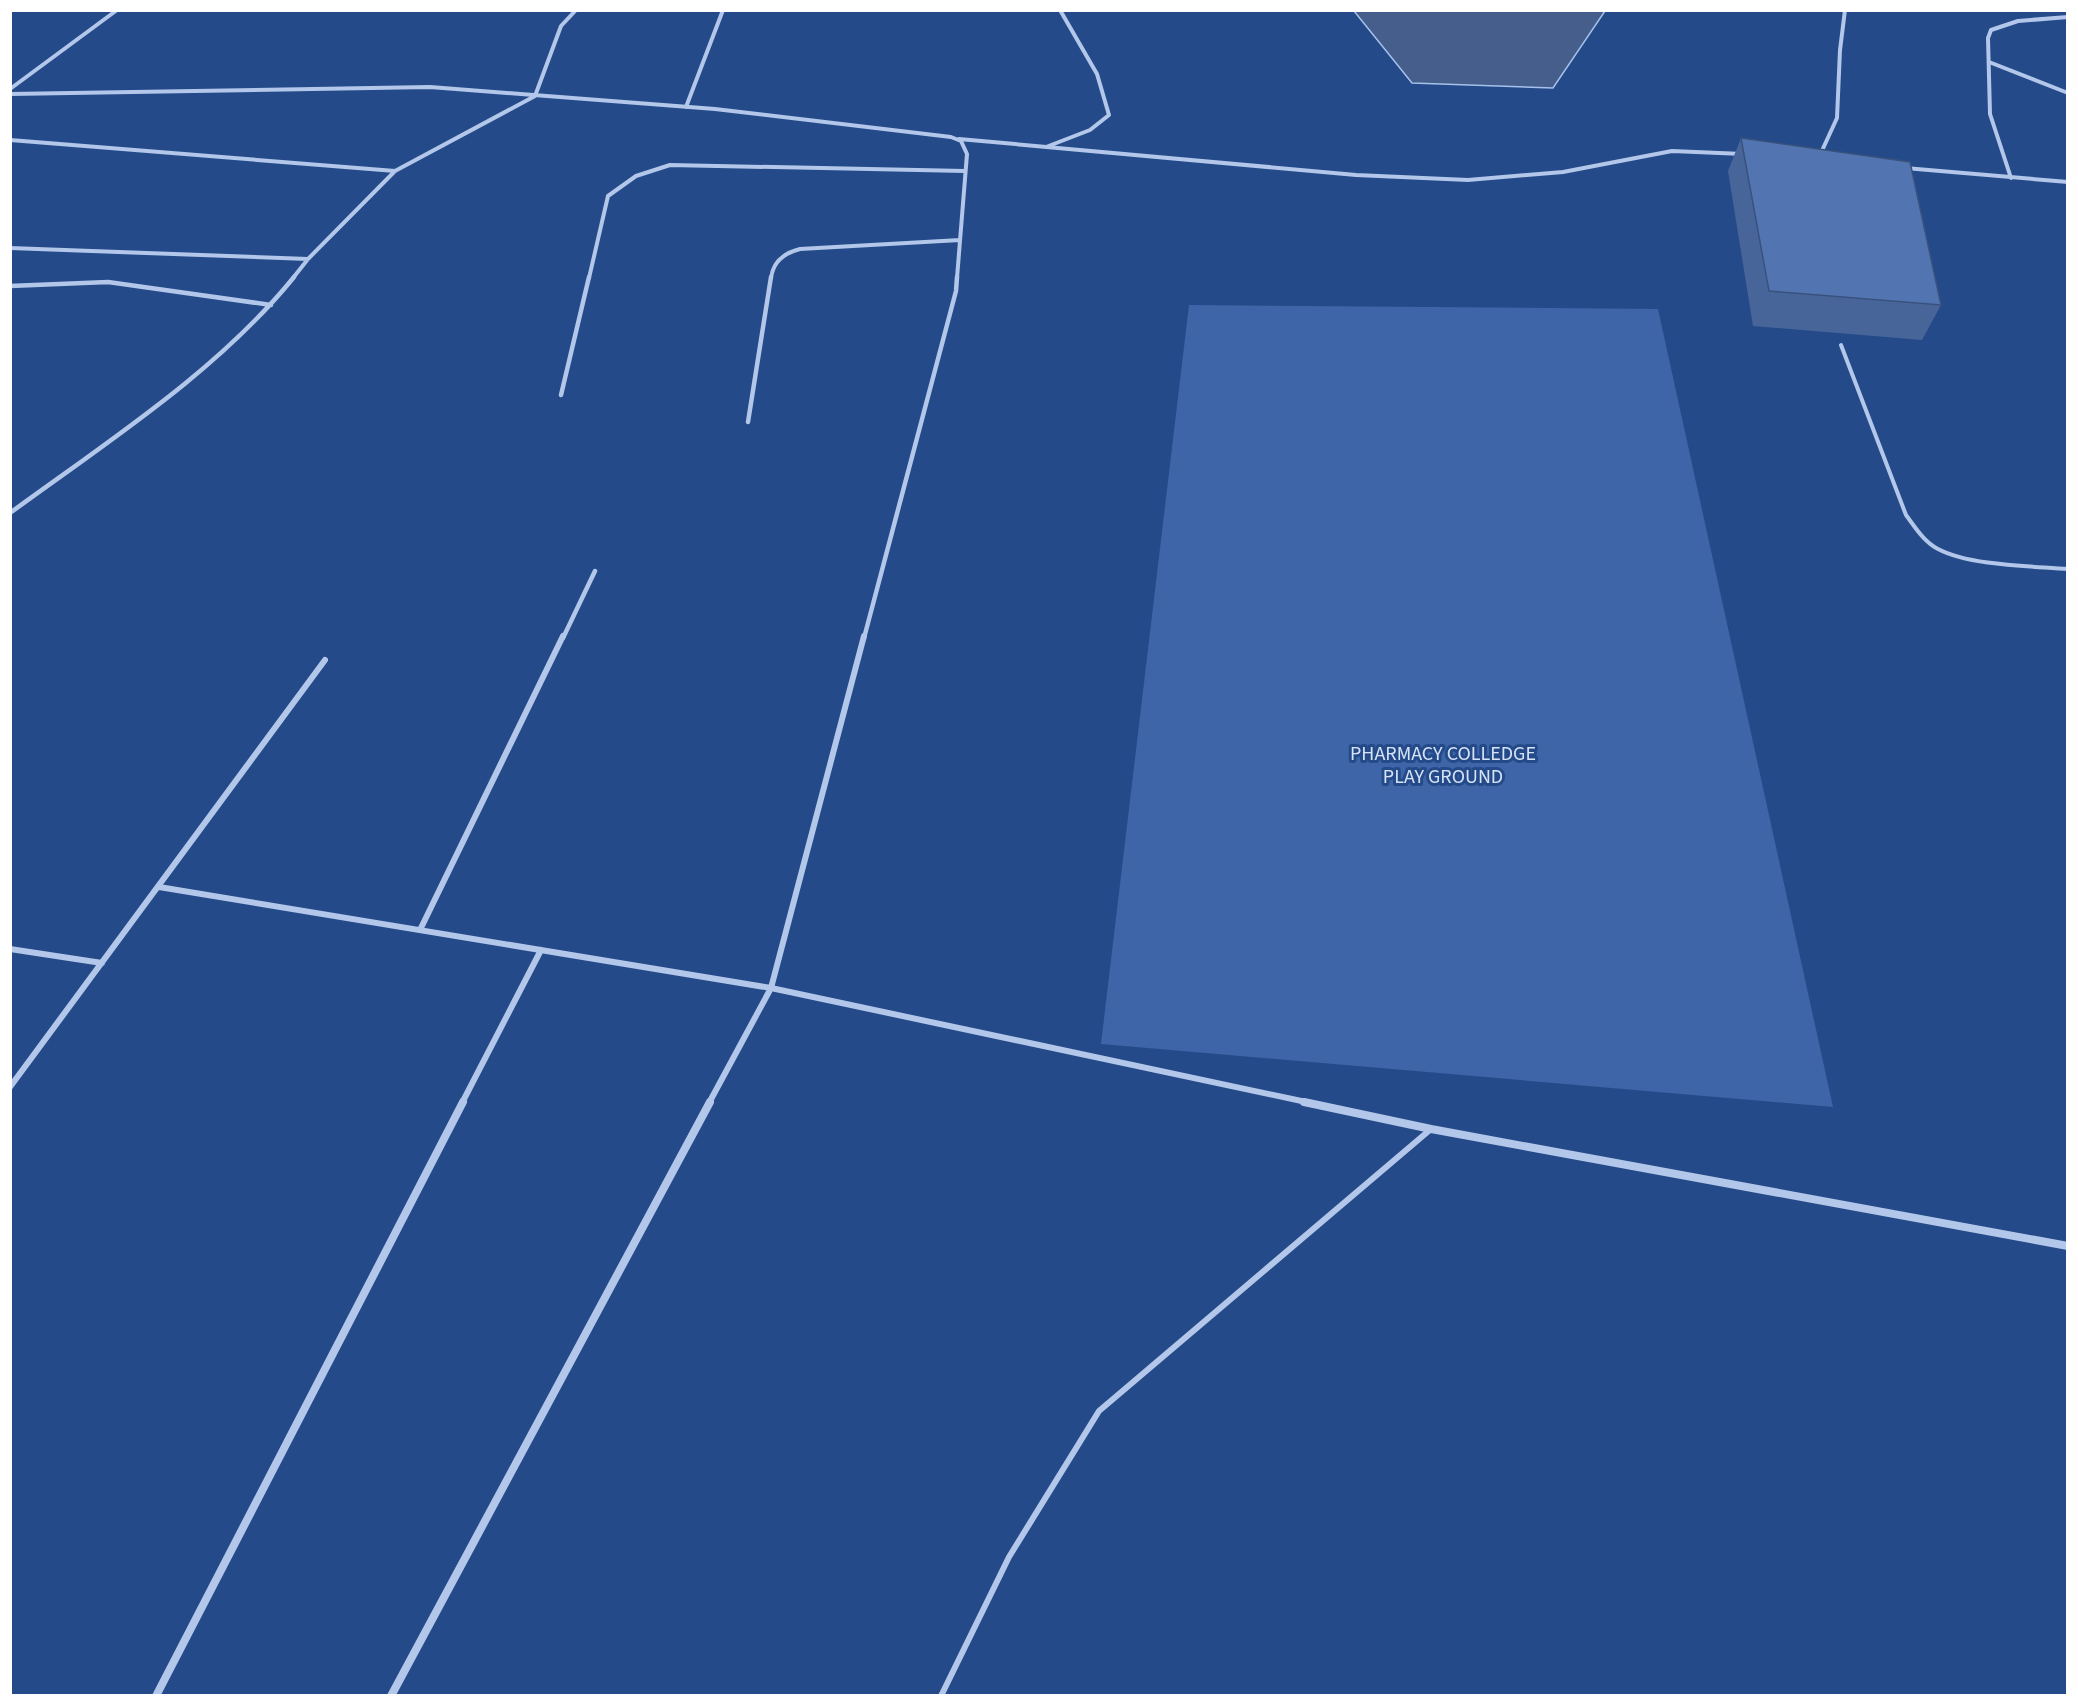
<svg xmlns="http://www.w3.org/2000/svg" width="2078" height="1706" viewBox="0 0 2078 1706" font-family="'Source Sans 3',sans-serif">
<rect width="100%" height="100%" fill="#254a89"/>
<path fill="#3d65a7" d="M1189 305 1658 309 1833 1107 1101 1044Z"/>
<path fill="#455e8c" stroke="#a6c1ea" stroke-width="1.5" d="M1354 11H1605L1553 88 1412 83Z"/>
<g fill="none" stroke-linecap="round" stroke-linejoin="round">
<path stroke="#b2c7e9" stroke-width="4" d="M1841 345 1906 515C1915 527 1924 542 1938 549 1970 566 2032 566 2068 569"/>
<path stroke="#b2c7e9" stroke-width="6" d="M941 1696 1009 1557 1099 1411 1431 1129"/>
<path stroke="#b2c7e9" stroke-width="4" d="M1989 62 2068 93
M10 89 117 10
M10 94 430 87 715 109 951 137 961 141 967 154 957 278
M686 107 723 10
M959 139 1356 175 1468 180 1563 172 1672 151 1743 154
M10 140 395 171
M1046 147 1090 130 1109 115 1097 74 1060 10
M1820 155 1837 118 1840 50 1845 10
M1905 168 2068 182
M2011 178 1990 114 1988 38 1991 30 2018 21 2068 17
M10 248 308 259
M293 278 308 259 395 171 535 96 561 26 576 10
M589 278 608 196 636 176 670 165 965 171
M771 278C773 262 784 253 800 249L960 240"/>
<path stroke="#b2c7e9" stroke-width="4.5" d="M10 286 108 282 271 305
M561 395 589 277
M748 422 771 277
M10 513C107 442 218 371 294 277
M563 638 595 571
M864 638 956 291 957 277"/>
<path stroke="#b2c7e9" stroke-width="6" d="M159 887 771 988 1311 1103
M420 930 563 636
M10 949 102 963
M10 1087 325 660
M462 1103 541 950
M709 1103 771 988 864 636"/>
<path stroke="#b2c7e9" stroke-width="8" d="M1304 1102 1431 1129 2068 1246
M156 1696 463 1102
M391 1696 710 1102"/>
</g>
<path fill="#476599" d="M1741 138 1941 305 1922 340 1753 326 1728 171Z"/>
<path fill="#5275b2" stroke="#39527d" stroke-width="1.5" d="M1741 138 1910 162 1941 305 1769 291Z"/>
<g text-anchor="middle" stroke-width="6" stroke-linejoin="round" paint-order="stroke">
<g font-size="20" fill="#d6e3f7" stroke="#254a89">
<text x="1443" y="760">PHARMACY COLLEDGE<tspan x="1443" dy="23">PLAY GROUND</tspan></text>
</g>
</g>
<rect width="2078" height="1706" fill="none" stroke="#ffffff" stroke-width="24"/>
</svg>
